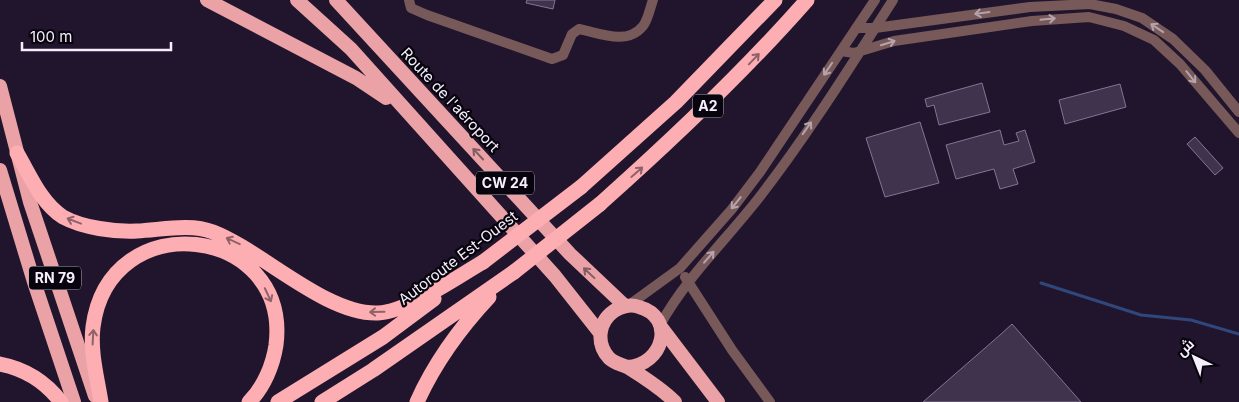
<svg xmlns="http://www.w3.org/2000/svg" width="1239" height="402" viewBox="0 0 1239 402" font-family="Inter,Cairo,sans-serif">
<rect width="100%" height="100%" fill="#21152d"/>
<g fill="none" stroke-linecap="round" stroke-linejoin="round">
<path stroke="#30477b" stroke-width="3" d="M1041 283 1141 315 1191 320 1239 334"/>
</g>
<path fill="#3f334d" stroke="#837594" d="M527 0H555L553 9 526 3Z
M982 83 990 112 939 125 934 105 927 107 925 99Z
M1120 84 1126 107 1065 124 1059 100Z
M920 122 939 183 885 197 866 138Z
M1000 130 1004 145 1019 141 1016 133 1025 130 1035 162 1013 169 1018 184 1000 189 994 169 956 179 946 145Z
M1195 137 1223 168 1215 175 1187 144Z
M1012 324 1081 402H923L1000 335Z"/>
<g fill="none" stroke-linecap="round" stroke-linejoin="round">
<path stroke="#78595a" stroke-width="10" d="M409 0 411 8 427 15 552 59 563 55 572 34 579 29C599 33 627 46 643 26 648 20 650 8 653 0
M856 28H875L1030 7 1090 4 1116 9 1142 18 1173 39 1205 70 1239 112
M841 51 854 53 894 41 1032 21 1089 17 1124 26 1154 40 1180 64 1239 133
M685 277 732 350 770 402
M629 305 680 268 732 209 760 172 875 0
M660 325C686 278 725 241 758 199 807 136 850 67 893 0"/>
<path stroke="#eaa2a6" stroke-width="14" d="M207 0 356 78 386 98
M297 0 351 49 555 276 600 333
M336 0 570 254 625 306
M0 86 30 202 95 396
M0 170 34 282 74 402
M661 327 718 402
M627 367C664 365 676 317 639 307 631 304 621 306 614 311 598 322 596 344 609 358 615 364 622 364 629 368 645 378 662 389 675 402"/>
<path stroke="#fdaeb3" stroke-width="15" d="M17 153C30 175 41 203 63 217 83 228 115 232 137 231 161 230 190 223 213 232 262 251 326 315 378 313 407 312 457 277 483 262
M581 187 676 102 775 0
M600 204C673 139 743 73 807 0
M0 364C26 369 45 381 61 402
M101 402C97 377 90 352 93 327 109 203 291 225 276 345 273 365 264 387 249 402
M278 402 383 337 434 299
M322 402 373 370 514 272
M417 402C435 362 459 329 489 297"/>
<path stroke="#fdaeb3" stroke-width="15" d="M483 262 581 187
M514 272 600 204"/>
</g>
<defs><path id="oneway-shaft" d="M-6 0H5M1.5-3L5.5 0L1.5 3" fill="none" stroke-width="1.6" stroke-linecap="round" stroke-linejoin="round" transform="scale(1.25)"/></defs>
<g stroke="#b6a4ac">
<use href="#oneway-shaft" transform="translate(982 13) rotate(172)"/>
<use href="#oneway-shaft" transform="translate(1048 19) rotate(-6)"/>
<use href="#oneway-shaft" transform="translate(1157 28) rotate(-146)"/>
<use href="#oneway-shaft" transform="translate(888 43) rotate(-17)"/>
<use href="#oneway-shaft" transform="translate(828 69) rotate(124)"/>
<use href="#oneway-shaft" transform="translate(1191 77) rotate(51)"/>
<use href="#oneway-shaft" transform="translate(807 128) rotate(-55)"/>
<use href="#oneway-shaft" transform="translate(736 203) rotate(129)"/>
<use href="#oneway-shaft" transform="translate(709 257) rotate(-49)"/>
</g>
<g stroke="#8f6269">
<use href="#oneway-shaft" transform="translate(754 59) rotate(-46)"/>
<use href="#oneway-shaft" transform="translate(637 172) rotate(-41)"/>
<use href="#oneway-shaft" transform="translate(74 221) rotate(-159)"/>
<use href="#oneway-shaft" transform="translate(233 241) rotate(-155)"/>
<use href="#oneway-shaft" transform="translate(268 295) rotate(65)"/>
<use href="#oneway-shaft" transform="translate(377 312) rotate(179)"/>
<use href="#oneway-shaft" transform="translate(93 337) rotate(-87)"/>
</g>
<g stroke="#845b62">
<use href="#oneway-shaft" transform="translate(478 154) rotate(-133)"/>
<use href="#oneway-shaft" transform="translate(589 273) rotate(-137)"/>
</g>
<g text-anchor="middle" stroke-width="4.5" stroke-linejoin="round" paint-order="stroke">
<g fill="#08040e" stroke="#aea8b5" stroke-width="1">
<rect x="693" y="94.5" width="30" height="23" rx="4"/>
<rect x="476" y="171.5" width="58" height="23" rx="4"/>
<rect x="29" y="266.5" width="52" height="23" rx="4"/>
</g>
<g font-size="14" font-weight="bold" fill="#f5effd">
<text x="708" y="111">A2</text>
<text x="505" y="188">CW 24</text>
<text x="55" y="283">RN 79</text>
</g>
<g font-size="15" fill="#f5effd" stroke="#08040e">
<text transform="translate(450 100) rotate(47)" y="5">Route de l'aéroport</text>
<text transform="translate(458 258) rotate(-37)" y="5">Autoroute Est-Ouest</text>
</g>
</g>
<g transform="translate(1194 357) rotate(317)" stroke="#08040e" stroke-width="4" paint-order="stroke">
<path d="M0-4L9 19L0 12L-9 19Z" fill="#f5effd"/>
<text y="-8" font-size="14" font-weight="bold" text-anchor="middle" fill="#f5effd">ش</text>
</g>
<path d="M22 42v8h149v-8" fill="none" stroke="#f5effd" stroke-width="2.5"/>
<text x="30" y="42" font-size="15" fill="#f5effd" stroke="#08040e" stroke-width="4" paint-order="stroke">100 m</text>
</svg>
